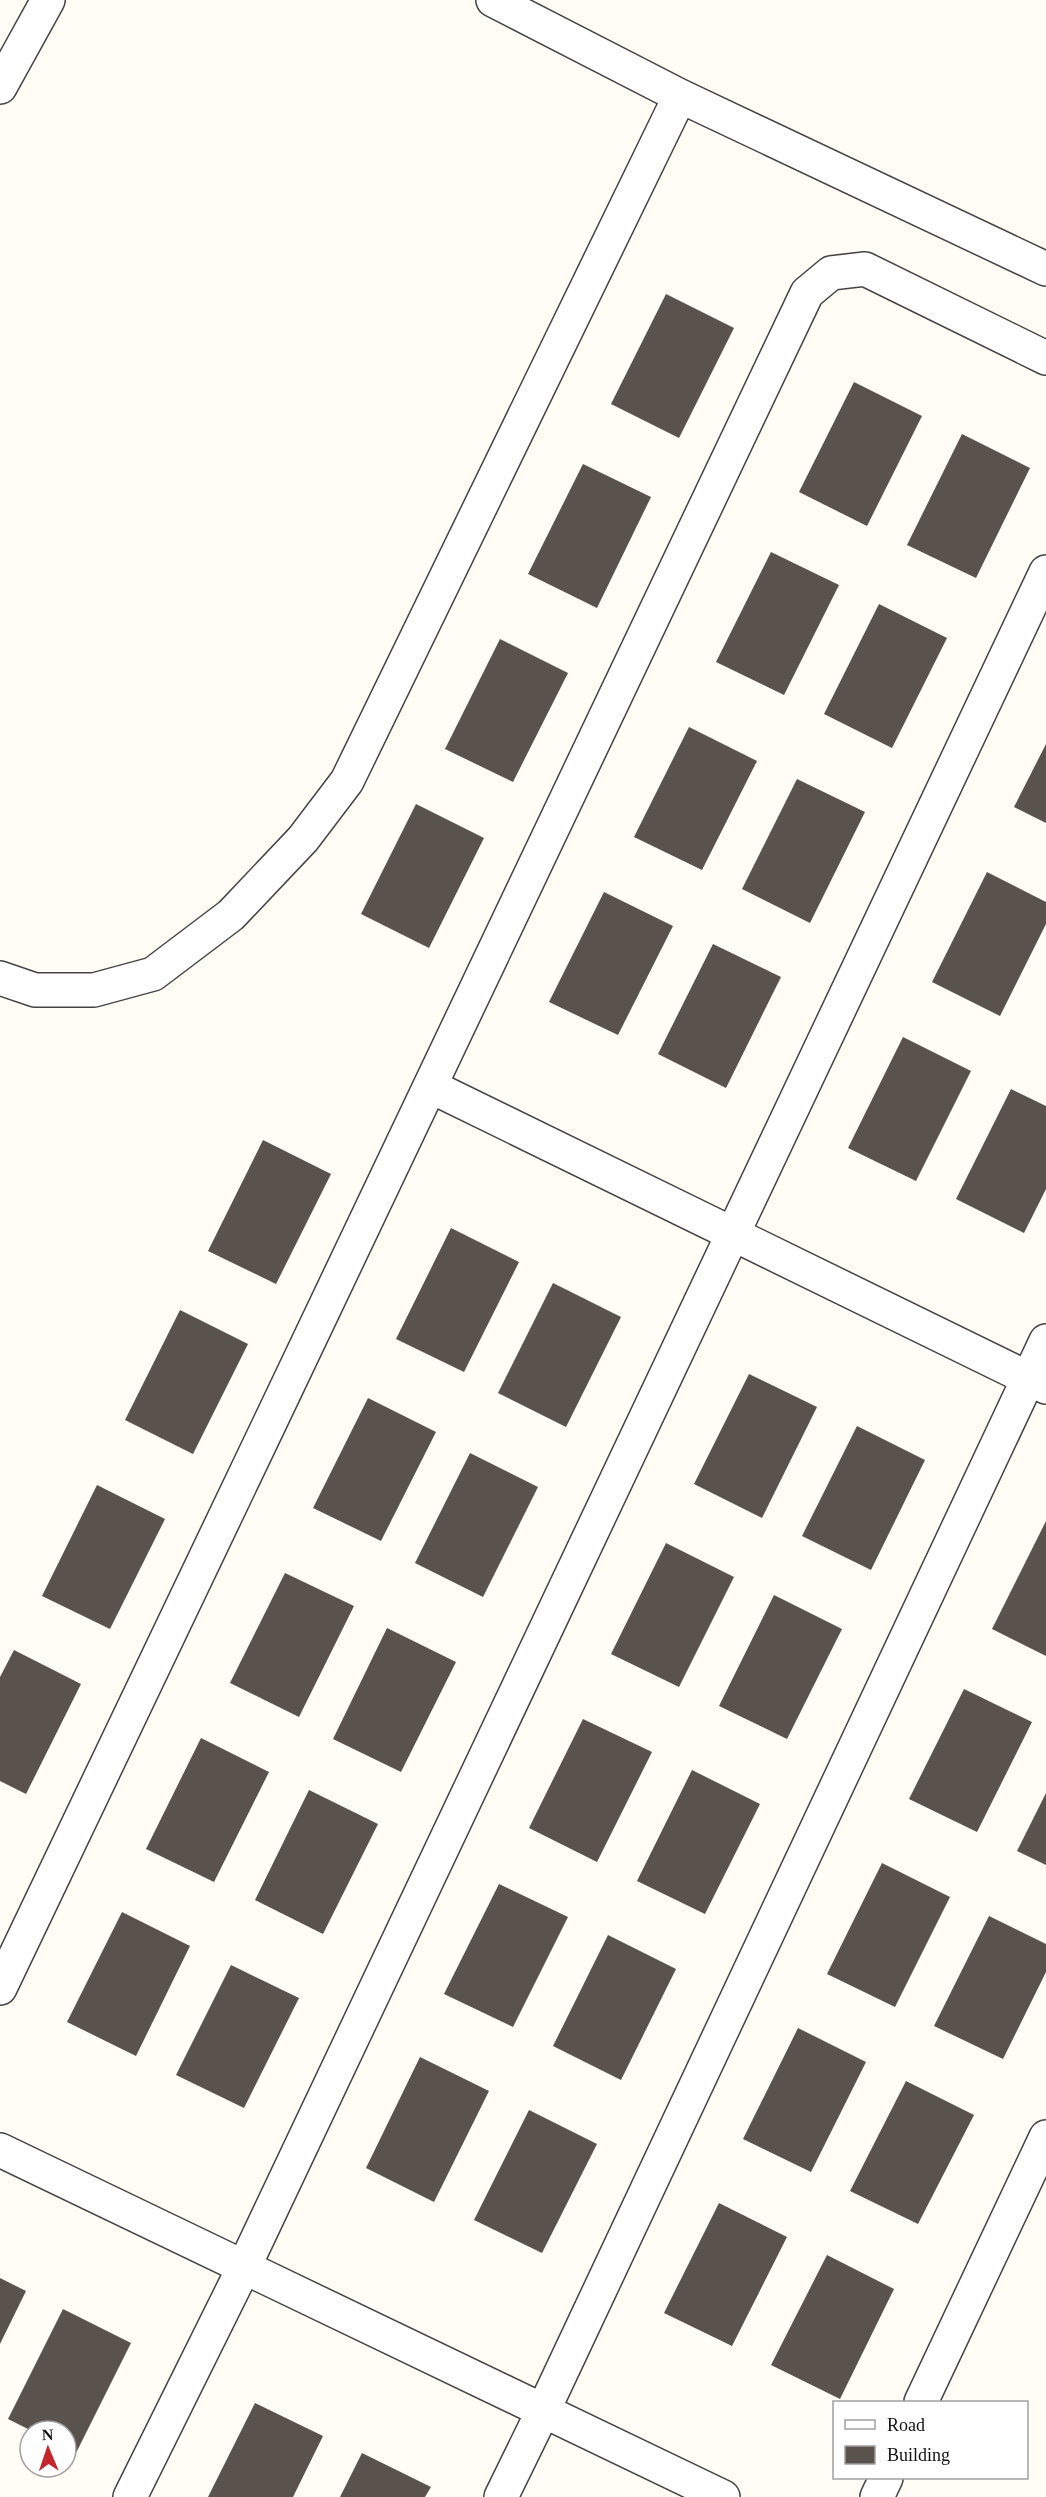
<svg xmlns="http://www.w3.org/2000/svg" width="1046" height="2497" viewBox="0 0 1046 2497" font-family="Georgia,serif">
<rect width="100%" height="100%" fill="#fffdf5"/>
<path fill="#5a524d" d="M666 294 734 328 679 438 611 404Z
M854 382 922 416 867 526 799 492Z
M962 434 1030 468 976 578 907 545Z
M583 464 651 497 597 608 528 574Z
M771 552 839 585 784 695 716 662Z
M879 604 947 638 892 748 824 714Z
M500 639 568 673 513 782 445 749Z
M689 727 757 761 702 870 634 837Z
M1046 744V823L1014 807Z
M797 779 865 812 810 923 742 889Z
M416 804 484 838 429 948 361 914Z
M987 872 1046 902V924L1000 1016 932 982Z
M604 892 673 926 618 1035 549 1002Z
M713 944 781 977 726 1088 658 1054Z
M903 1037 971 1071 916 1181 848 1148Z
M1011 1089 1046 1106V1189L1024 1233 956 1199Z
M263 1140 331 1174 276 1284 208 1251Z
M451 1228 519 1262 464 1372 396 1339Z
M553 1283 621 1317 566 1427 498 1393Z
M180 1310 248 1344 193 1454 125 1420Z
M749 1374 817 1407 762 1518 694 1484Z
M368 1398 436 1432 381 1541 313 1508Z
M857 1426 925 1460 871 1570 802 1536Z
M470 1453 538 1487 483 1597 415 1563Z
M97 1485 165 1519 110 1629 42 1596Z
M1046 1521V1656L992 1629Z
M666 1543 734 1577 679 1687 611 1654Z
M285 1573 354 1606 299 1717 230 1683Z
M774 1595 842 1629 787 1739 719 1706Z
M387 1628 456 1662 401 1772 333 1739Z
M14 1650 81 1684 26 1794 0 1781V1677Z
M964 1689 1032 1722 977 1832 909 1799Z
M583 1719 652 1752 597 1862 529 1828Z
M201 1738 269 1772 214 1882 146 1849Z
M692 1770 760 1804 705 1914 637 1881Z
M309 1790 378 1824 323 1934 255 1900Z
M1046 1793V1865L1017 1851Z
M882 1863 950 1897 895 2007 827 1974Z
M499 1884 568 1917 513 2027 444 1994Z
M122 1912 190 1946 136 2056 67 2022Z
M989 1916 1046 1944V1972L1003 2059 934 2026Z
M608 1935 676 1969 621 2080 553 2046Z
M231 1965 299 1998 244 2108 176 2075Z
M798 2028 866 2062 811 2172 743 2139Z
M420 2057 489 2091 434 2202 366 2168Z
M906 2081 974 2115 918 2224 850 2191Z
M529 2110 597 2144 542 2253 474 2220Z
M719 2203 787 2237 732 2346 664 2313Z
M827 2255 894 2289 840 2399 771 2365Z
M0 2278 26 2291 0 2344Z
M63 2309 131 2343 76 2453 66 2448V2431H32L8 2419Z
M255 2403 323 2436 293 2497H208Z
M362 2453 431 2487 425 2497H340Z"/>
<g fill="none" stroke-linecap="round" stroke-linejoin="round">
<defs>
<path id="minor" d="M493 0 680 96 1046 269
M0 87 48 0
M0 978 35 990H94L153 974 231 915 303 839 347 781 680 96
M430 1086 1046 1387
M0 1988C269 1423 541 859 807 293L831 273 865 269 1046 358
M0 2150 723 2497
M921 2402 1046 2137
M130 2497 244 2267 1046 572
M501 2497 543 2411 1046 1341
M877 2497 886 2478"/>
</defs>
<use href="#minor" stroke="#444" stroke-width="36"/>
<use href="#minor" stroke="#fff" stroke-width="33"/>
</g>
<rect x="833" y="2401" width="195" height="78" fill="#ffffff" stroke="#a0a0a0" stroke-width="1.5"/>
<rect x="845" y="2420" width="30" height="9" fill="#ffffff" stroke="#a0a0a0" stroke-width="1.5"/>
<text x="887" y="2431" font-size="18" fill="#111111">Road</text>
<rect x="845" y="2446" width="30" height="18" fill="#5a524d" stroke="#a0a0a0" stroke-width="1.5"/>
<text x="887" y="2461" font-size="18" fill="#111111">Building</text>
<g transform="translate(48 2449) rotate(358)"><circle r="28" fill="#ffffff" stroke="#a0a0a0" stroke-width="1.5"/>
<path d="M0-4.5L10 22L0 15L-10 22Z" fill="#c4262e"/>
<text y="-9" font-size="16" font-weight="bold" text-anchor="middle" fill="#111111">N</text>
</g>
</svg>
